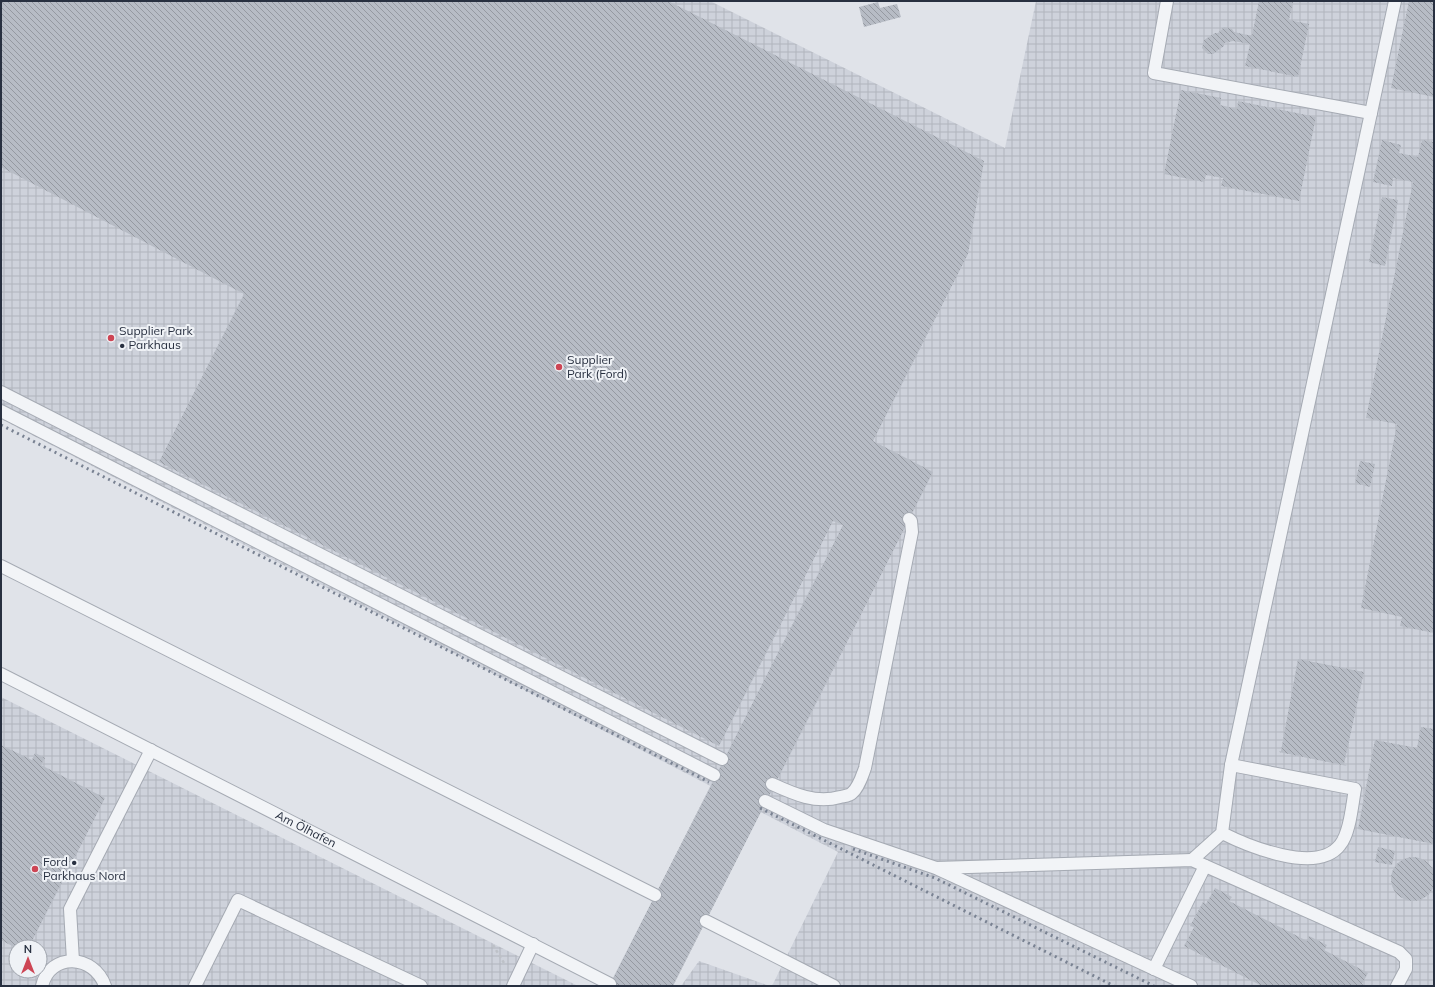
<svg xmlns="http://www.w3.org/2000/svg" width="1435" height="987" viewBox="0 0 1435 987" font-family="Mulish,sans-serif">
<defs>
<pattern id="industrial-grid" width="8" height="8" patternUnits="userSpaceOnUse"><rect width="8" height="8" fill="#ced2db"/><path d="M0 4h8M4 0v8" fill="none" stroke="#b1b5bd"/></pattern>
<pattern id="building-back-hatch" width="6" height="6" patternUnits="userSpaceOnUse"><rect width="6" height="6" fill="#b7bcc5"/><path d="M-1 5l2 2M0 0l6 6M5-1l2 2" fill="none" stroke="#9599a1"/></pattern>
</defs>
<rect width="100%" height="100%" fill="#e0e3e9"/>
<path fill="url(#industrial-grid)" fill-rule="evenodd" d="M1 1H710L1005 148 1036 1H1434V986H772L838 852 1 419Z
M1 697 578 986H1ZM16 947H40V971H16Z
M699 961 770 986H681Z"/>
<path fill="url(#building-back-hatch)" d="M1 1H668L984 161 968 254 873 441 933 472 673 986H609L843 525 833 521 719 746 159 462 244 294 1 167Z
M1259 1 1293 2 1289 20 1309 24 1298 77 1245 66 1250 44 1233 41 1224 43V46L1213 54H1208L1202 48 1204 40 1215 33H1218L1224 27 1232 29 1234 32 1252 36Z
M1409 1H1434V97L1391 88Z
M878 2 880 8 897 4 901 17 864 27 859 7Z
M1181 90 1221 98 1220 105 1237 109 1238 101 1316 117 1299 201 1221 186 1223 178 1206 175 1204 182 1164 174Z
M1382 140 1401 145 1399 153 1418 157 1422 140 1434 142V633L1400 626 1402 617 1361 608 1397 424 1366 418 1413 182 1393 178 1392 186 1373 182Z
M1382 197 1398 200 1385 266 1369 262Z
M1360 461 1375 464 1370 487 1355 483Z
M1298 659 1364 672 1344 764 1347 766 1279 752 1281 751Z
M1421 727 1434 729V844L1358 829 1375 740 1417 748Z
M1 745 32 760 35 753 45 758 41 765 105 798 29 947 16 948 1 940Z
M1378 847 1395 851 1392 865 1375 862Z
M1391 879a22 22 0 1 1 44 0a22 22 0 1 1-44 0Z
M1215 888 1232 897 1229 901 1307 941 1309 936 1327 945 1324 950 1368 973 1362 984 1365 986H1262L1184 946 1194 927 1190 926 1203 902 1206 904Z"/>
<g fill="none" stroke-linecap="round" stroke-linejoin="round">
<defs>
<g id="lane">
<path d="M1167 1 1154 73 1371 113"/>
<path d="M1 392 722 759"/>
<path d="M1 411 714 775"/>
<path d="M1 566 655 895"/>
<path id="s1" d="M1 674 610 984"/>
<path d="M1231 765 1395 1"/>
<path d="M772 784C794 794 816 804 840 797 844 796 849 796 852 793 859 787 862 776 865 768L912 532 911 521 909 519"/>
<path d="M765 801 824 830 936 868 1192 860 1399 952 1406 959V969L1397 986"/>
<path d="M1192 860 1222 833C1248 846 1317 875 1340 845 1350 833 1352 805 1355 789L1231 765 1222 833"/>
<path d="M938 869 1191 986"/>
<path d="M706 921 834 986"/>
<path d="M73 961 70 909 151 750"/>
<path d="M1154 969 1205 866"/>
<path d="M42 986C50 952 94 954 105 986"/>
<path d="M195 986 238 900 421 986"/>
<path d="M513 986 533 944"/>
</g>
</defs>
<use href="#lane" stroke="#a5aab3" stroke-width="14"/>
<path stroke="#bdc1c7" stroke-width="2.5" stroke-dasharray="3 3" stroke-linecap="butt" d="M493 945 504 963"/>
<use href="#lane" stroke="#f2f4f7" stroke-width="12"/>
<path stroke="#798292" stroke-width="3" stroke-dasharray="2 4" stroke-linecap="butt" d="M1 425 709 782
M760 808 1114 986
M853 849 935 878 1154 986"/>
</g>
<g fill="#cd4554" stroke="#eff2f6" stroke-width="1.5">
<circle cx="111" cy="338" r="4"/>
<circle cx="559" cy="367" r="4"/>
<circle cx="35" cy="869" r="4"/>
</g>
<g text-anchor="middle" stroke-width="4" stroke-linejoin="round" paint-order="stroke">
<g font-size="12" fill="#283040" stroke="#eff2f6" text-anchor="start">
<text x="119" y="335">Supplier Park<tspan x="119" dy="14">• Parkhaus</tspan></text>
<text x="567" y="364">Supplier<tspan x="567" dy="14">Park (Ford)</tspan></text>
<text x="43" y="866">Ford •<tspan x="43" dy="14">Parkhaus Nord</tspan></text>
</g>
<g font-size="12" fill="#283040" stroke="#eff2f6">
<text dy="4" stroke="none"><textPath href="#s1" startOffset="342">Am Ölhafen</textPath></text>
</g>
</g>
<rect width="1435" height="987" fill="none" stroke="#283040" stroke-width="4"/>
<g transform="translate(28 959)"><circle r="19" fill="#eff2f6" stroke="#9fa4ad"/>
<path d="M0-3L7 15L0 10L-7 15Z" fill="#cd4554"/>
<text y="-6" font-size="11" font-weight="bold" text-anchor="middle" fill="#283040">N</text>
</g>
</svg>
